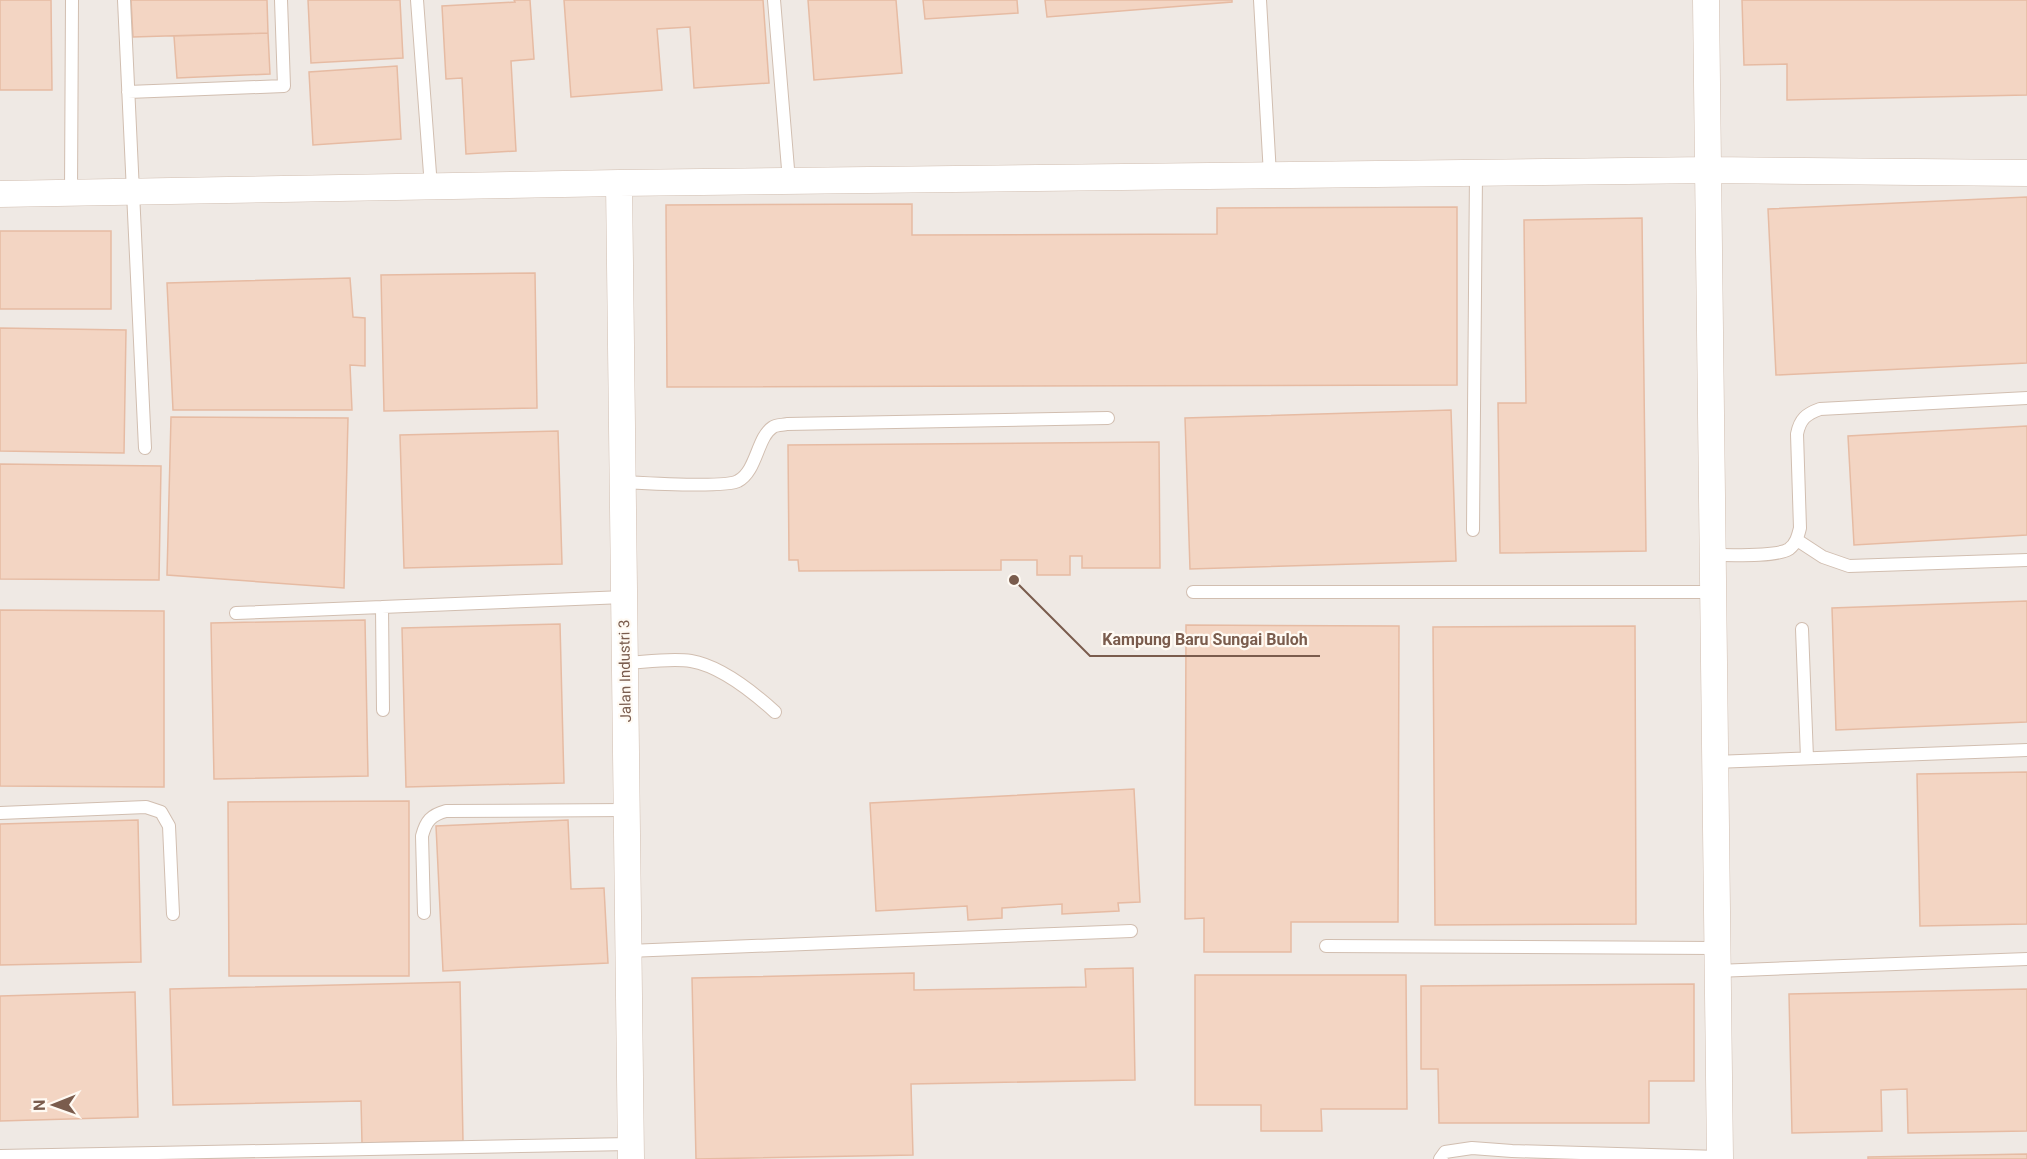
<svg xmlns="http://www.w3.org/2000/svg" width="2027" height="1159" viewBox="0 0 2027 1159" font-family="Roboto,sans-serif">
<rect width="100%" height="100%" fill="#fdf6ec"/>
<path fill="#efe9e4" d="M0 0H2027V1159H0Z"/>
<path fill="#f3d5c3" stroke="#e6bba3" stroke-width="1.5" d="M0 0H51L52 90H0Z
M131 0H267L268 33 133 37Z
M308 0H400L403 58 311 63Z
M514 0H530L534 59 511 61 516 151 466 154 462 78 446 79 442 6 515 2Z
M564 0H763L769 83 694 88 690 27 657 29 662 90 571 97Z
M808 0H896L902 73 814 80Z
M923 0H1017L1018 13 925 19Z
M1045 0H1232V2L1047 17Z
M1742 0H2027V95L1787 100V64L1744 65Z
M268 33 270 74 177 78 174 36Z
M397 66 401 139 313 145 309 72Z
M2027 197V363L1776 375 1768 209Z
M912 204V235L1217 234V208L1457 207V385L667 387 666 205Z
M1642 218 1646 551 1500 553 1498 403H1526L1524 220Z
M0 231H111V309H0Z
M535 273 537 408 384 411 381 275Z
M350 278 353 317 365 318V366L350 365 352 410H173L167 283Z
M0 328 126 330 124 453 0 451Z
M1451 410 1456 561 1190 569 1185 418Z
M171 417 348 418 344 588 167 575Z
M2027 426V535L1854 545 1848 436Z
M558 431 562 564 404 568 400 435Z
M1159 442 1160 568H1082V556H1070V575H1037V560H1001V570L799 571 798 560H789L788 445Z
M0 464 161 466 159 580 0 579Z
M2027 601V722L1836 730 1832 608Z
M0 610 164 611V787L0 786Z
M365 620 368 776 214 779 211 623Z
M560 624 564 783 406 787 402 628Z
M1186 625 1399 626 1398 922H1291V952H1204V918L1185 919Z
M1635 626 1636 924 1435 925 1433 627Z
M2027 772V924L1920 926 1917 774Z
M1134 789 1140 902 1118 903 1119 911 1062 914V904L1002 908V918L968 920 967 906 876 911 870 803Z
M409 801V976H229L228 802Z
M138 820 141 962 0 965V824Z
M568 820 571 889 604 888 608 963 443 971 436 826Z
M1133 968 1135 1080 911 1084 913 1155 696 1159 692 978 914 973V990L1086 987 1085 969Z
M1195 975H1406L1407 1109H1321L1322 1131H1261V1105H1195Z
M460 982 463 1141 362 1143 361 1101 173 1105 170 989Z
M1694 984V1081H1649V1123H1439L1438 1069H1421V986Z
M2027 989V1131L1908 1133 1907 1089 1881 1090 1882 1131 1792 1133 1789 994Z
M135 992 138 1117 0 1121V996Z
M2027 1154V1159H1868V1157Z"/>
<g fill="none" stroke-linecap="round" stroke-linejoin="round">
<defs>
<path id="service" d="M124 0 145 448
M417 0 431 187
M774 0 789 181
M1260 0 1270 175
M128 92 284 86 281 0
M71 193 72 0
M623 482C642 483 726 488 738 481 757 471 757 437 773 427 776 425 783 425 787 424L1108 418
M1473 530 1476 172
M1797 540 1823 557 1849 566 2027 560
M1712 555C1729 555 1777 557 1789 549 1796 544 1798 536 1800 528L1797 434C1800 419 1806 414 1820 409L2027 398
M1193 592H1712
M382 607 383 710
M236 613 624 597
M1802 629 1807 758
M625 663C645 662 671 658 691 661 721 666 753 692 775 712
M1714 762 2027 750
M0 813 146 807 161 812 169 826 173 914
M424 913 422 836C426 821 431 815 446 811L626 810
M1326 946 1716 948
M628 951 1131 931
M1716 971 2027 959
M0 1156 630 1144
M1440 1159 1445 1152 1472 1148 1512 1151 1719 1157"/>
<path id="minor" d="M1706 0 1720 1159
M619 183 631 1159
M0 194 619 183 1709 170 2027 173"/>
</defs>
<use href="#service" stroke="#d1beb0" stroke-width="14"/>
<use href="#minor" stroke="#d1beb0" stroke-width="27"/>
<use href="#service" stroke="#fff" stroke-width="12"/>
<use href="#minor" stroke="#fff" stroke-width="26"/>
</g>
<g text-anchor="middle" stroke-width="4.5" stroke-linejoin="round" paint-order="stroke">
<g font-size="15" fill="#7a5c4d" stroke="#fffaf3">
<text transform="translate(625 671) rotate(-91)" y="5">Jalan Industri 3</text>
</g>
</g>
<path fill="none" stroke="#7a5c4d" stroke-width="2" d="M1014 580L1090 656H1320"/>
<circle fill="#7a5c4d" stroke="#fffaf3" stroke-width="2" cx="1014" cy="580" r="6"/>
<g font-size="16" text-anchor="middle" font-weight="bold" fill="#7a5c4d" stroke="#fffaf3" stroke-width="4.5" stroke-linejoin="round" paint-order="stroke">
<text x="1205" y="645">Kampung Baru Sungai Buloh</text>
</g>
<g transform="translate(54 1105) rotate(269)" stroke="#fffaf3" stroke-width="4.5" paint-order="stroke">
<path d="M0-4.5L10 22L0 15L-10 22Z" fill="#7a5c4d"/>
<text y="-9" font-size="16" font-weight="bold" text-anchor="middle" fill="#7a5c4d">N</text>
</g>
</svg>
